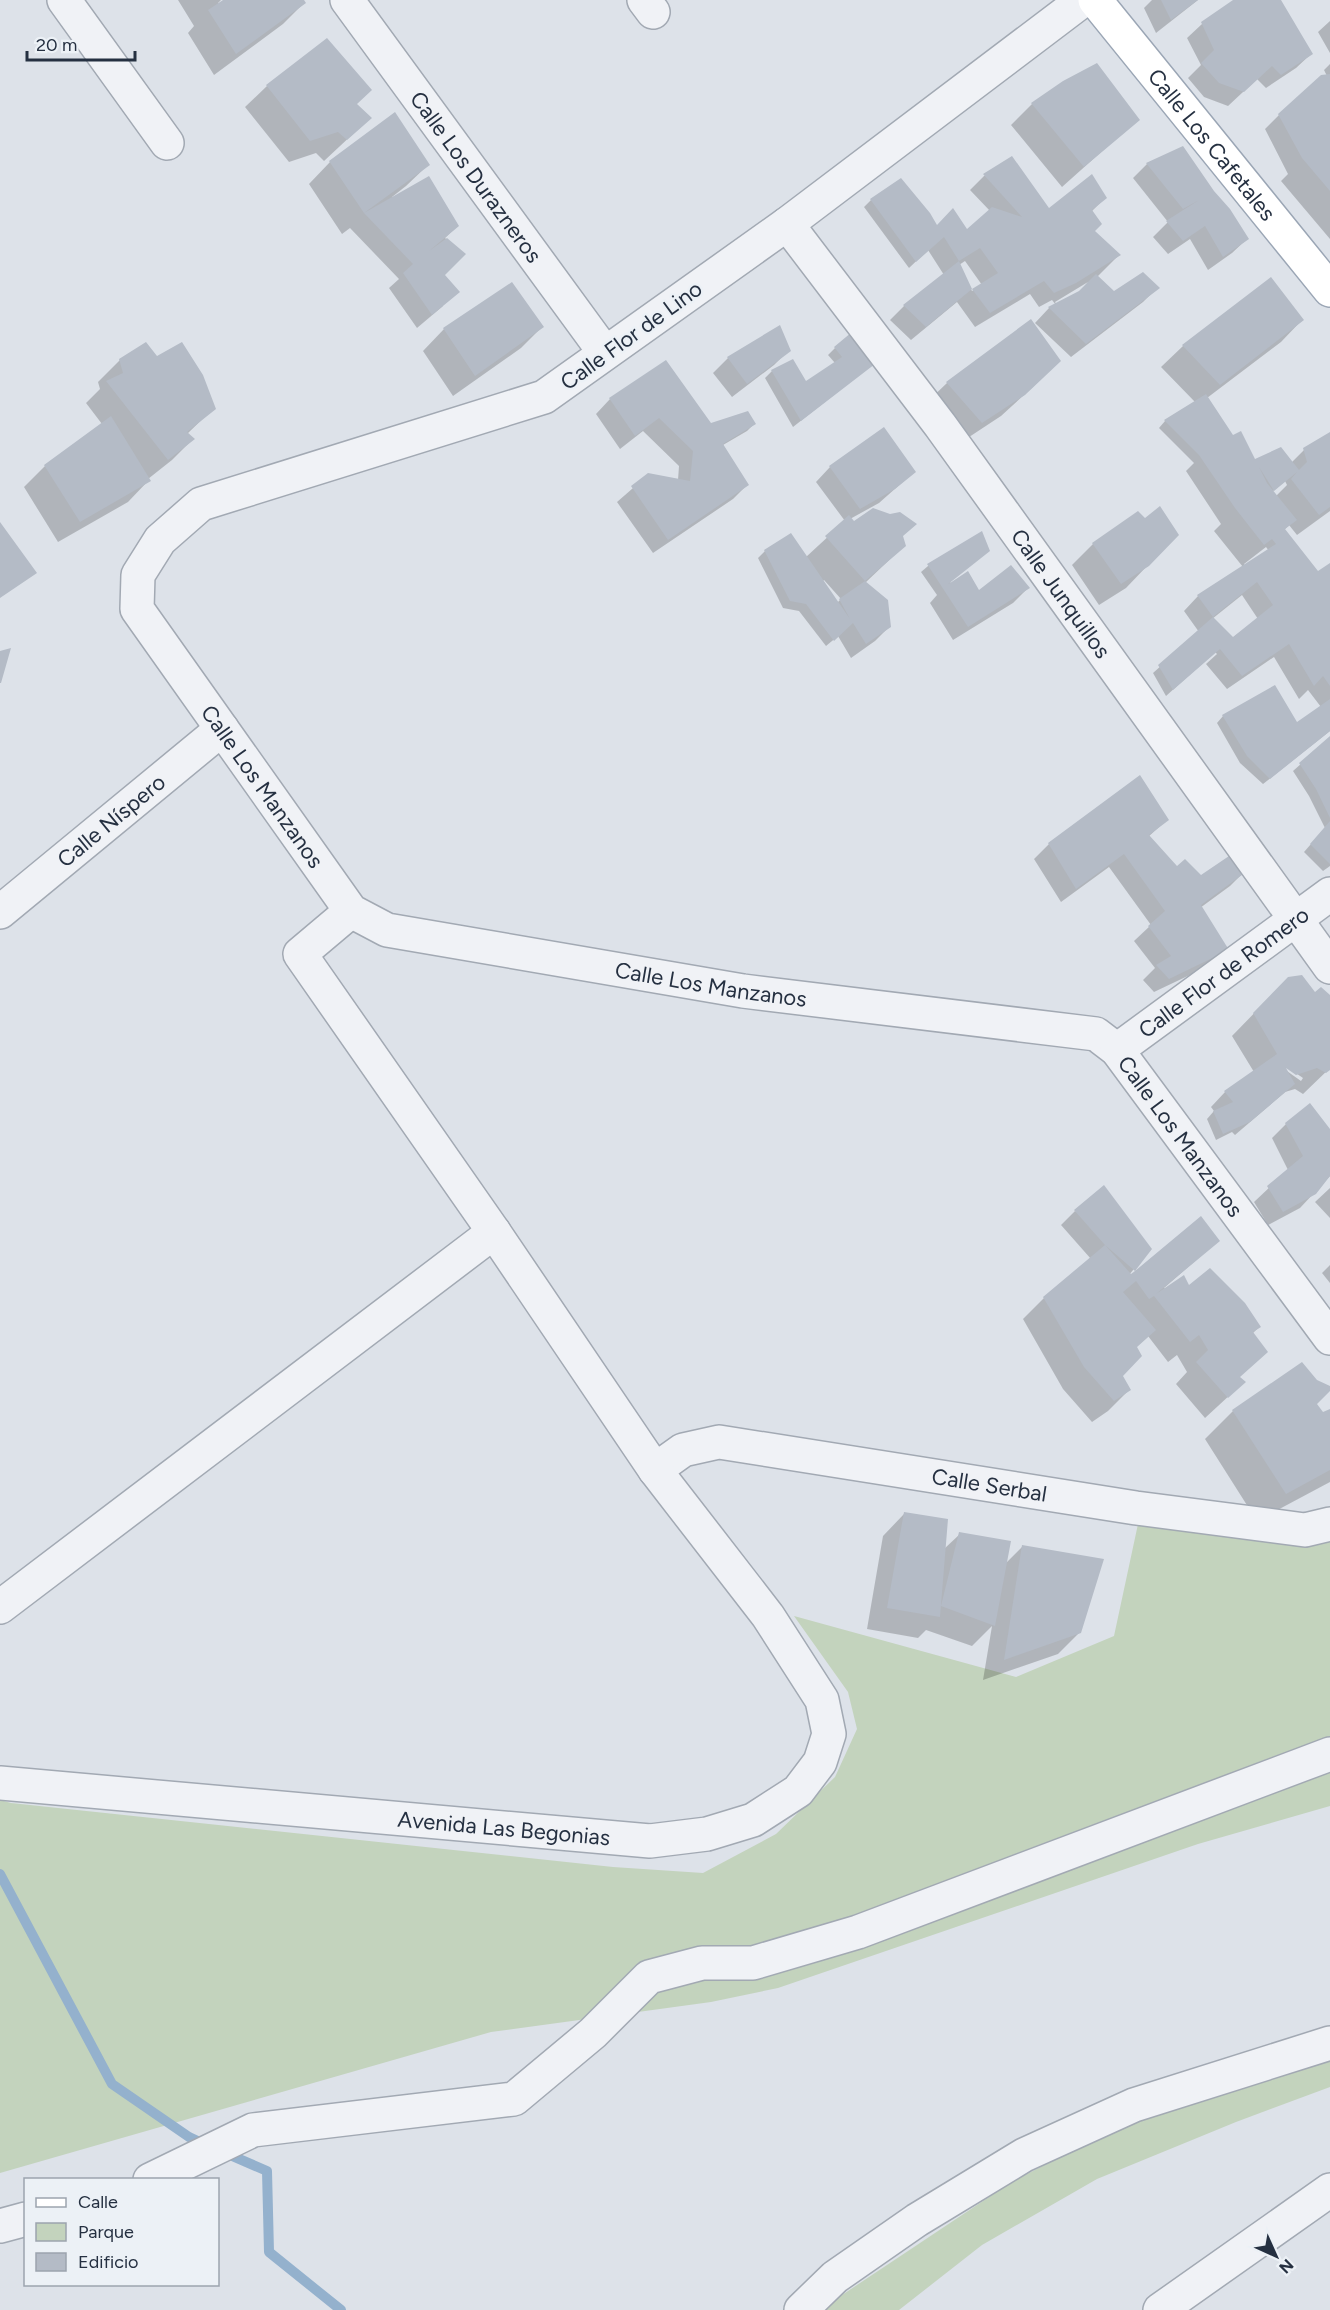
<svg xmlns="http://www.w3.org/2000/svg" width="1330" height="2310" viewBox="0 0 1330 2310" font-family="Figtree,sans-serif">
<rect width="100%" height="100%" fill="#dde2e9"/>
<path fill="#c3d3bd" d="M1138 1524 1330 1536V1806L1198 1844 778 1988 711 2002 491 2032 0 2173V1800L11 1803 613 1867 703 1873 776 1834 835 1777 857 1729 848 1692 794 1616 1016 1677 1114 1636Z
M1330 2058V2087L1236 2122 1097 2179 982 2245 899 2310H825L833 2301 1013 2181 1120 2127Z"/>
<path fill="#0003" fill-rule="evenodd" d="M178 0H221L218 3 219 5 226 0H302L304 3 283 24 214 75 188 33 194 26Z
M1152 0H1198L1156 33 1144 8Z
M1235 0H1280L1311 54 1296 68 1266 88 1257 79 1228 106 1204 97 1188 78 1201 65 1187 38 1202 24Z
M1330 21V53L1318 32Z
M1330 64V239L1281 181 1288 174 1265 129 1279 115 1327 76 1324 70Z
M267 86 356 105 370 118 324 161 316 153 289 162 245 107Z
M1032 104 1138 119 1062 187 1011 125Z
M1182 148 1247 239 1232 253 1208 270 1190 239 1168 254 1153 237 1168 222 1133 178 1147 164Z
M1012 158 1049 211 1105 198 1091 212 1093 231 1119 255 1097 277 1113 293 1157 288 1143 302 1071 357 1035 323 1049 308 1056 305 1052 300 1039 307 1030 294 975 327 957 302 911 340 890 320 904 306 944 275 928 250 909 268 864 207 871 200 936 227 967 231 990 211 970 190 984 176ZM965 261 982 285 972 291 959 265ZM1088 282 1080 292 1057 305 1055 302Z
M330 162 428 165 406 186 392 197 457 226 445 238 464 254 443 275V306L417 328 389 288 399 279 350 228 342 234 309 184Z
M1271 279 1302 320 1281 342 1207 398 1231 434 1255 461 1291 463 1304 450 1330 434V511L1297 535 1289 525 1284 530 1306 581 1330 566V731L1263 784 1240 763 1217 723 1223 716 1296 724 1321 707 1308 690 1299 699 1274 657 1227 689 1206 664 1217 654 1215 652 1166 696 1153 673 1199 632 1184 611 1198 596 1243 567 1214 531 1221 524 1186 471 1194 463 1159 428 1165 421 1195 402 1161 367 1183 346ZM1285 481 1287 485 1276 496 1272 492ZM1266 547 1269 551 1245 566 1244 564ZM1242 595 1258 619 1224 644 1212 619Z
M1031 321 1038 382 1001 416 960 443 925 404 947 383Z
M542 327 521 348 453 396 423 351 444 329Z
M779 327 789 350 774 365 732 397 713 373 728 358Z
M835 348 873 364 793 427 765 378 772 371 805 383 835 363 828 355Z
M157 358 214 408 187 434 193 439 172 460 148 479 149 480 128 502 58 542 24 487 45 466 102 424 86 403 100 389 98 382 120 360Z
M610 399 710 425 754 424 747 431 723 445 747 485 733 499 653 553 617 502 648 475 678 480 679 466 643 431 620 449 596 414Z
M830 467 914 472 879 503 850 519 854 523 902 537 905 545 865 583 890 626 875 641 851 658 838 636 826 646 799 611 783 608 758 558 765 551 806 557 845 521 816 482ZM824 580 841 599 837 603 823 581Z
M1145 520 1148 565 1126 588 1099 605 1072 565 1093 544Z
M981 534 950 582 952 584 978 593 1028 588 1013 603 953 640 930 603 937 595 921 572 928 566Z
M1330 738V866L1323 871 1304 852 1325 828 1309 796 1293 771Z
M1139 777 1167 820 1148 837 1177 869 1201 877 1244 872 1230 886 1200 908 1227 949 1213 964 1154 992 1143 980 1155 968 1134 941 1151 925 1109 867 1061 902 1034 859 1049 844Z
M1315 995 1330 997V1068L1303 1094 1295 1089 1285 1092 1235 1135 1232 1132 1216 1140 1207 1119 1214 1111 1211 1107 1225 1092 1254 1072 1232 1036 1266 1001ZM1284 1065 1303 1078 1301 1081 1284 1069Z
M1286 1124 1330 1131V1176L1300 1208 1268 1225 1254 1202 1288 1170 1272 1138Z
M1330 1188V1218L1315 1202Z
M1075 1211 1150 1249 1129 1275 1218 1241 1164 1288 1166 1289 1188 1287 1259 1327 1253 1333 1239 1378 1244 1382 1205 1418 1176 1384 1187 1372 1177 1355 1168 1362 1148 1336 1135 1348 1121 1376 1129 1390 1108 1411 1092 1422 1063 1389 1023 1319 1044 1298 1091 1259 1061 1225Z
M1330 1265V1283L1322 1273Z
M1316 1381 1330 1388 1315 1404 1323 1414 1330 1411V1482L1257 1521 1205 1439 1233 1411Z
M904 1514 944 1549 960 1534 1005 1564 1022 1547 1080 1632 1058 1654 983 1680 992 1626 972 1646 926 1630 918 1638 867 1629 883 1536Z"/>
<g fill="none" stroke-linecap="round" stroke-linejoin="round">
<path stroke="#94b1cd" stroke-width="10" d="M0 1874 112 2084 189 2137 206 2145
M223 2152 267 2171 269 2252 341 2310"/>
</g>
<path fill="#b4bbc6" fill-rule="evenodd" d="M223 0H304L306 3 236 54 208 10Z
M1161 0H1198L1171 20Z
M1233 0H1281L1313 54 1281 75 1272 66 1244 92 1219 83 1201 63 1214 50 1201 22Z
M327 38 372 90 357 104 372 118 347 140 338 132 310 141 266 85Z
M1097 63 1140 120 1084 167 1031 103 1063 81Z
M1330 74V191L1302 158 1278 114 1321 75Z
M395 112 430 165 364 213 329 161Z
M1183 146 1214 191 1230 209 1249 239 1223 257 1205 226 1183 241 1166 221 1199 200 1183 209 1146 163Z
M1012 156 1049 208 1092 174 1107 198 1092 210 1102 224 1095 231 1121 255 1076 283 1054 293 1044 281 990 313 972 289 998 273 980 248 959 261 944 237 916 262 870 199 901 178 930 213 937 225 953 208 967 229 992 207 1022 217 983 174Z
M429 176 459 226 429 251 447 238 466 254 445 275 460 292 432 315 403 273 413 264 364 213Z
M959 261 972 289 926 327 903 305Z
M1143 272 1160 288 1086 344 1048 307 1079 291 1096 274 1114 291Z
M1271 277 1304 320 1220 385 1182 345Z
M512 282 544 327 475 376 443 328Z
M1031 319 1061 361 1025 395 982 423 946 382Z
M780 325 791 351 747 384 727 357Z
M852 332 875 364 801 421 771 370 793 359 806 381 842 357 834 347Z
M146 342 157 356 182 342 203 375 216 409 187 432 195 439 168 460 106 381 123 373 119 359Z
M666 360 711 423 748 411 756 424 723 444 749 485 668 540 631 486 648 473 690 481 693 451 659 418 635 436 609 398Z
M1206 394 1233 435 1241 431 1255 459 1281 447 1299 470 1307 462 1303 448 1330 432V507L1319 515 1291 479 1297 472 1274 491 1259 467 1267 483 1297 520 1285 529 1318 571 1330 563V686L1323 676 1314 686 1289 644 1242 676 1220 649 1173 690 1158 665 1213 617 1197 595 1276 544 1272 539 1264 545 1235 508 1199 455 1164 420ZM1257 582 1273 605 1233 637 1213 617Z
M111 416 151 481 80 522 44 465Z
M884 427 916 472 895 489 860 509 829 466Z
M1160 506 1179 535 1149 566 1121 584 1092 543 1138 511 1145 518Z
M873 508 890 514 900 512 917 524 903 536 906 546 865 581 825 536 849 515 854 521Z
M0 522 37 573 0 598Z
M982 531 990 551 947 585 968 571 979 590 1011 565 1030 588 968 627 927 564Z
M791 533 850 619 839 599 865 581 888 600 891 627 866 644 853 623 834 641 806 604 790 601 764 550Z
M11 648 1 683H0V651Z
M1275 685 1297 722 1330 699V731L1270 779 1247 756 1222 715Z
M1330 736V818L1316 789 1299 763Z
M1140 775 1169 820 1149 835 1177 866 1185 859 1201 875 1232 854 1246 872 1201 905 1229 950 1169 979 1156 965 1171 956 1148 926 1165 911 1124 854 1076 889 1048 843Z
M1330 821V864L1310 844Z
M1302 975 1315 992 1321 987 1330 995V1070L1326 1073 1317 1068 1296 1075 1286 1068 1295 1084 1250 1122 1223 1134 1213 1111 1233 1102 1224 1091 1277 1054 1253 1013 1288 977Z
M1310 1103 1330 1129V1176L1316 1194 1283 1212 1267 1186 1303 1156 1285 1123Z
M1104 1185 1152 1249 1135 1271 1201 1216 1220 1241 1156 1294 1184 1275 1189 1285 1210 1268 1245 1303 1261 1327 1253 1332 1268 1352 1240 1377 1246 1382 1228 1398 1196 1362 1208 1350 1199 1335 1190 1342 1154 1296 1149 1299 1136 1281 1123 1292 1156 1330 1137 1347 1142 1356 1123 1376 1131 1390 1114 1401 1084 1367 1043 1297 1105 1245 1131 1274 1135 1271 1105 1245 1074 1210Z
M1302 1362 1317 1380 1330 1386V1391L1317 1404 1323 1412 1330 1409V1470L1286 1494 1232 1410Z
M904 1512 948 1519 940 1617 887 1608Z
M959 1532 1011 1541 995 1626 941 1606Z
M1022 1545 1104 1559 1081 1633 1004 1660Z"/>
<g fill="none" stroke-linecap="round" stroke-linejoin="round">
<defs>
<g id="minor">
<path d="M64 0 167 143"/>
<path id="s1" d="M347 0 605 353"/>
<path d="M644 0 653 12"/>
<path id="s2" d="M1083 0 787 224 544 397 201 504 160 540 138 575 137 609 351 911 387 930 743 991 1096 1034 1117 1050 1330 1338"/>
<path id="s3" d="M787 224 940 425 1330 967"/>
<path id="s4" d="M0 912 222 729"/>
<path id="s5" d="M1117 1050 1330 894"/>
<path id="s6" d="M655 1470 683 1450 719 1442 1136 1508 1305 1530 1330 1524"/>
<path d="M0 1607 494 1232"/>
<path id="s7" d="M0 1783 650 1841 707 1834 753 1820 798 1791 820 1762 829 1734 822 1700 768 1616 655 1470 494 1232 300 954 351 911"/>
<path d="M150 2180 253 2130 514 2099 593 2033 649 1977 702 1963H753L858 1932 1330 1754"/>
<path d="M0 2226 26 2219"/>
<path d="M801 2310 835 2277 917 2220 1024 2155 1134 2105 1330 2043"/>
<path d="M1160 2310 1330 2190"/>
</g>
<g id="major">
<path id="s8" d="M1095 0 1330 290"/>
</g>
</defs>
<use href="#minor" stroke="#a2a9b3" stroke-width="36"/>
<use href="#major" stroke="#9ba6b5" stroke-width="36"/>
<use href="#minor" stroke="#f0f2f6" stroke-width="33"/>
<use href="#major" stroke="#fff" stroke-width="33"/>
</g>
<g text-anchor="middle" stroke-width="5" stroke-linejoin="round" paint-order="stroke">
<g font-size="22" fill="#253041" stroke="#ecf1f6">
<text dy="8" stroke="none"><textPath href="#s8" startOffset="186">Calle Los Cafetales</textPath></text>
<text dy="8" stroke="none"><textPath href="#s1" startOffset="219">Calle Los Durazneros</textPath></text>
<text transform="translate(631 335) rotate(-36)" y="8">Calle Flor de Lino</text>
<text dy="8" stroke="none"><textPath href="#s3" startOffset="460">Calle Junquillos</textPath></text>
<text dy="8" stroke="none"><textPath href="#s2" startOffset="1376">Calle Los Manzanos</textPath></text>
<text dy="8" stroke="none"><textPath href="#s4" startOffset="144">Calle Níspero</textPath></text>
<text dy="8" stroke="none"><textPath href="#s5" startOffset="132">Calle Flor de Romero</textPath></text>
<text dy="8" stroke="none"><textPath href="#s2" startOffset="1898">Calle Los Manzanos</textPath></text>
<text dy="8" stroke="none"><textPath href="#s2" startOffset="2420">Calle Los Manzanos</textPath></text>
<text dy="8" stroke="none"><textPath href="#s6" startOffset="345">Calle Serbal</textPath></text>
<text dy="8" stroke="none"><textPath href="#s7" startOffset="506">Avenida Las Begonias</textPath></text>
</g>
</g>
<rect x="24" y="2178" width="195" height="108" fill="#ecf1f6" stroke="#9ca4ae" stroke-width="1.5"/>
<rect x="36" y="2198" width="30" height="9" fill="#ffffff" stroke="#9ca4ae" stroke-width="1.5"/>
<text x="78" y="2208" font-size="18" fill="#253041">Calle</text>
<rect x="36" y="2223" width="30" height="18" fill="#c3d3bd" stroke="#9ca4ae" stroke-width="1.5"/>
<text x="78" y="2238" font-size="18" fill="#253041">Parque</text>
<rect x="36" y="2253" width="30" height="18" fill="#b4bbc6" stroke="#9ca4ae" stroke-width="1.5"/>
<text x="78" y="2268" font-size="18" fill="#253041">Edificio</text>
<g transform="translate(1276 2256) rotate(135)" stroke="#ecf1f6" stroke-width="4.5" paint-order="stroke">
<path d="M0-4.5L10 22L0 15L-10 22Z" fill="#253041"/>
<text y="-9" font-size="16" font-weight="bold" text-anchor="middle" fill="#253041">N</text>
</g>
<path d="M27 51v9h108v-9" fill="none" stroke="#253041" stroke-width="3"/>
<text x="36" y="51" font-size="18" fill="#253041" stroke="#ecf1f6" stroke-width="4.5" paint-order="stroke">20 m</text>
</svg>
